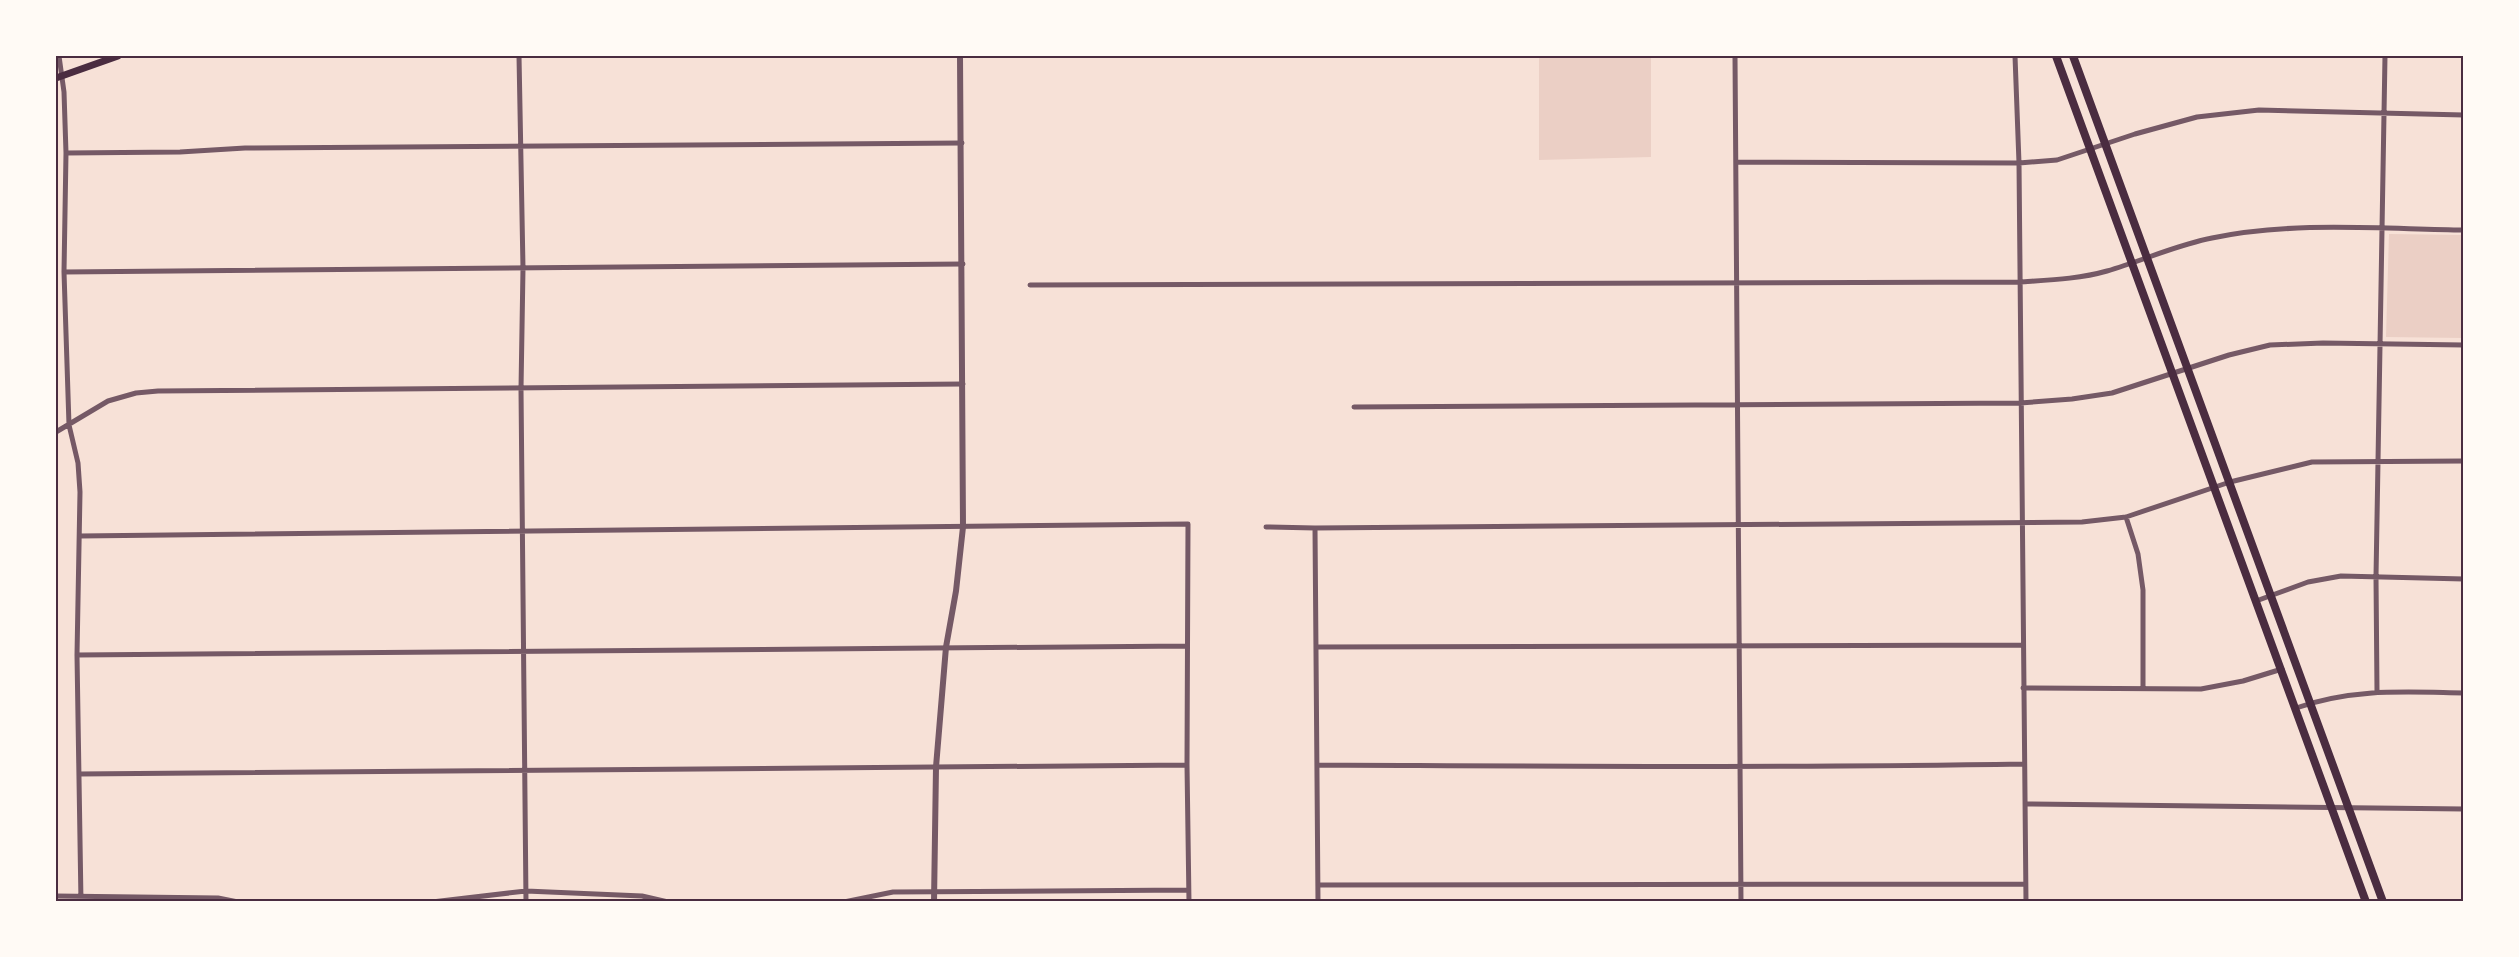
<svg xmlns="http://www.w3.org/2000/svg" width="2519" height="957" viewBox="0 0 2519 957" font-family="Figtree,sans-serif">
<rect width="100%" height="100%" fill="#f7e1d7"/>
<path fill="#ebcfc5" d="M1539 56H1651V157L1539 160Z
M2389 234 2463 235V338L2386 337Z"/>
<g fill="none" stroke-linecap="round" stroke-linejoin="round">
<path stroke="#755966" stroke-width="5" d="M59 56 64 92 66 153 64 272 69 425 78 463 80 492 77 655 81 902
M519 56 523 268 521 389 526 902
M1735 56 1741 902
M2015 56 2019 163 2026 902
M66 153 180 152 245 148 962 143
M1736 162 2019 163 2057 160 2135 134 2197 117 2259 110 2464 115
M64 272 963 264
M1030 285 2020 282C2049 280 2079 279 2107 271 2142 261 2176 245 2212 238 2293 221 2381 229 2464 230
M1354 407 2020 403 2072 399 2112 393 2229 355 2270 345 2323 343 2464 345
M56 432 108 401 136 393 158 391 963 384
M2126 517 2138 554 2143 590V688
M1266 527 1315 528 2082 522 2126 517 2230 482 2312 462 2464 461
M1315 528 1318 902
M80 536 1188 524 1187 765 1189 902
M2256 601 2308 582 2341 576 2464 579
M1318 647 2023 645
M77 655 1187 646
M2023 688 2201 689 2243 681 2282 669
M2377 692 2376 577 2385 56
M2296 708C2354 688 2404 692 2464 693
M1317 765C1553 766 1788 768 2024 764
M79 774 1187 765
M2026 804 2464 809
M1318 885 2025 884
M56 896 218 898 238 902
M432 902 526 891 642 896 668 902
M844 902 893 892 1189 890"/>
<path stroke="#755966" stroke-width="6" d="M934 902 936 767 946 647 956 591 963 527 960 56"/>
<path stroke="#4a2c40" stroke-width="7" d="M56 78 118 56"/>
<path stroke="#4a2c40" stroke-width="8" d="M2056 56 2366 902
M2073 56 2383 902"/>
</g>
<rect width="2519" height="957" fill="none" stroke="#fffaf5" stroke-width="114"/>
<rect x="57" y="57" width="2405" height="843" fill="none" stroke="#4a2c40" stroke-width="2"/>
</svg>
